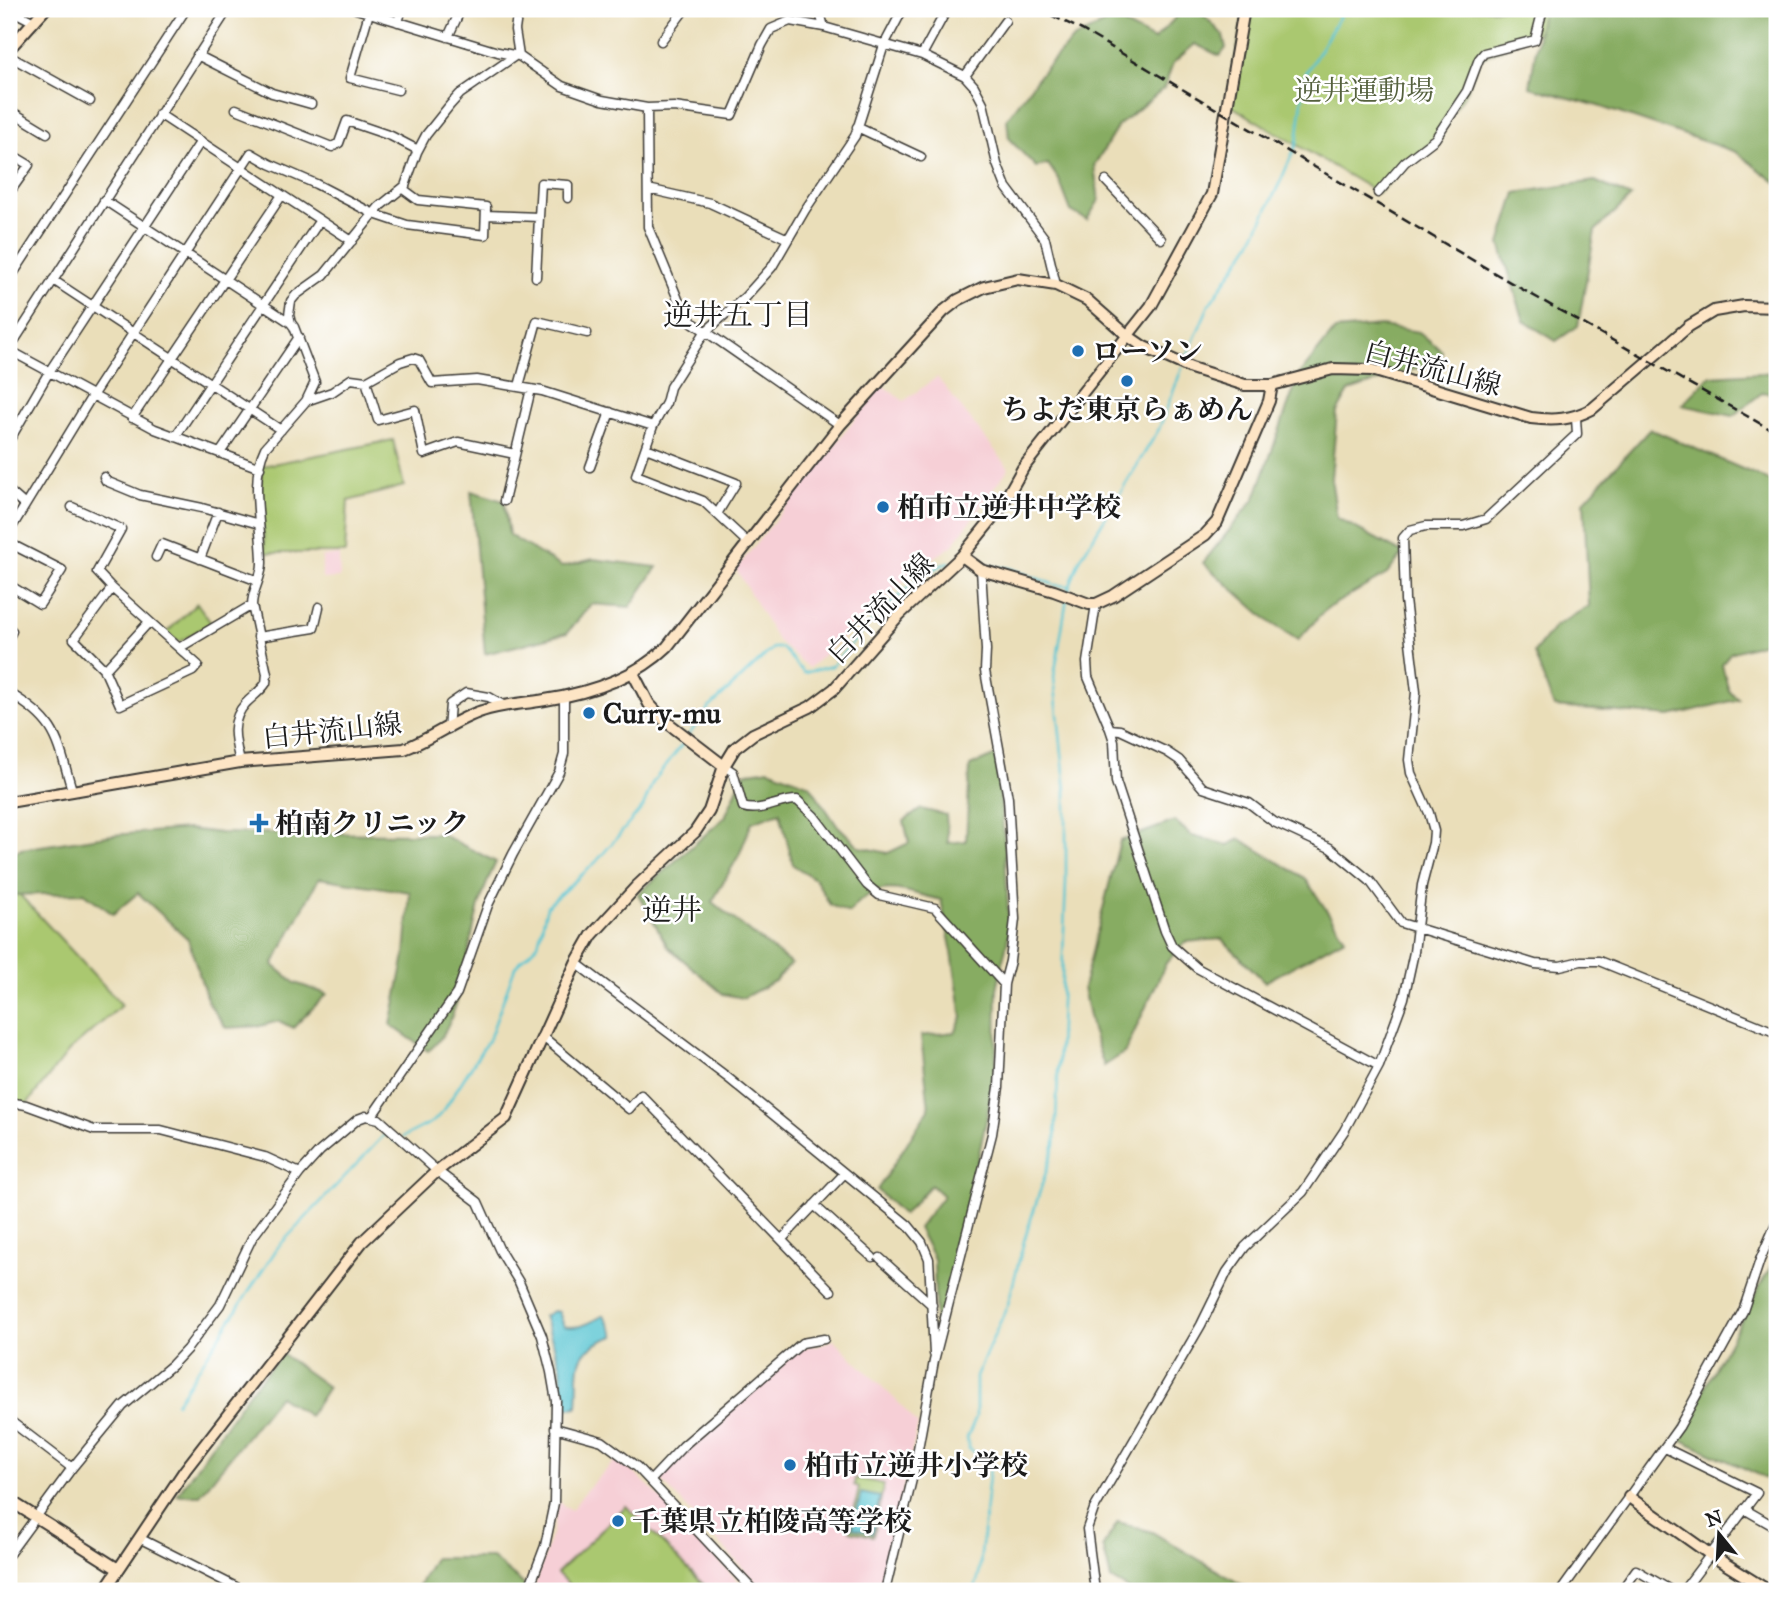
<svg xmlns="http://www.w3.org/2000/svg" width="1786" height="1600" viewBox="0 0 1786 1600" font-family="'IM FELL Great Primer','Noto Serif JP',serif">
<rect width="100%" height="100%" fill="#fff"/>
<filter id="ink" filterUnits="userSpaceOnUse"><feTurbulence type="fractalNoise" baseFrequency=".0143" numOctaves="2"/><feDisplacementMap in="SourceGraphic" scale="14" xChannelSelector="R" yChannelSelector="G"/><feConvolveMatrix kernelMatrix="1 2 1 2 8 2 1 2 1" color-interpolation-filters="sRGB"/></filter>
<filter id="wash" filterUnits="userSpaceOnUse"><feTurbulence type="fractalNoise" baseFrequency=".00686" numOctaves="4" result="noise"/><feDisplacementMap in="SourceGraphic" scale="28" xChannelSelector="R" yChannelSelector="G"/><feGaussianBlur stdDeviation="1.57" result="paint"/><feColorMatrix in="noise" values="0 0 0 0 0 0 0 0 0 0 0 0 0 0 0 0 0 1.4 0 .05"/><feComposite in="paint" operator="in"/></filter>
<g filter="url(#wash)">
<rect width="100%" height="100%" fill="#eadeb9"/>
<path fill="#f6cfd6" d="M937 377 1009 468 952 546 919 568 809 668 777 640 736 569 882 385 904 401Z
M339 555 340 578 322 579V557Z
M834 1340 899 1403 918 1425 879 1591H764L660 1479 684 1451 801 1348 814 1345 816 1347Z
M618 1458 652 1489 747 1591H533L553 1530 558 1501 571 1511 586 1490Z"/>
<path fill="#aac870" stroke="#637246" stroke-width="2" d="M1244 9H1543L1539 32 1479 59 1467 91 1435 139 1378 193 1228 104Z
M393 440 404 486 348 501 345 553H265L260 497 262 466Z
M197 603 211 623 181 641H176L166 633Z
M9 895H20L122 1005 69 1051 26 1105 9 1100Z
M855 1478 884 1484 873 1536 850 1531 859 1487 854 1485Z
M626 1506 710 1591H575L557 1573Z"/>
<path fill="#87ac62" stroke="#52643f" stroke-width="2" d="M1180 9H1198L1223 35 1226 48 1220 56 1195 44 1173 63 1164 88 1118 126 1094 166 1099 200 1087 220 1071 211 1059 180 1048 164 1036 167 1009 139 1007 119 1042 72 1073 39 1114 19 1154 40 1179 14Z
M1542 9H1777V183L1736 152 1598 106 1530 87Z
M1595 181 1631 197 1595 231 1578 326 1556 341 1524 321 1500 244 1516 193Z
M1381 326 1419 332 1442 351V360L1349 391 1337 412 1331 478 1337 518 1403 553 1387 574 1326 609 1298 640 1271 623 1203 563 1255 498 1299 375 1335 330Z
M1777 372V395L1763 392 1733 416 1682 405 1710 376Z
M1650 429 1777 484V639L1730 653 1722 665 1729 691 1739 699 1671 716 1554 707 1534 653 1554 627 1589 606 1584 501Z
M471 491 504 501 509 535 562 567 593 559 657 567 630 607 591 604 567 633 485 654Z
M996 755 1005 849 1009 933 997 989 996 1064 988 1112 945 1310 936 1337 934 1259 918 1228 943 1196 931 1185 903 1215 877 1190 929 1109 921 1036 955 1032 962 1017 952 952 941 900C901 891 878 876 849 913L830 905 816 880 793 865 780 812 752 822 739 855 712 902 791 964 775 981 743 998 723 994 668 947 638 894 725 817 744 773 769 769 810 785 836 824 860 847 888 853 909 843 904 821 921 809 946 815 948 843 966 841 970 766Z
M1175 821 1192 836 1228 845 1240 839 1305 878 1345 938 1265 982 1222 939 1185 942 1166 963 1125 1052 1104 1066 1092 1030 1083 988 1120 841Z
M188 829 220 833 441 834 496 862C490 875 484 889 480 903 467 942 462 1028 428 1051L391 1025 405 955 410 892 319 878 273 965 295 983 327 994 293 1028 279 1021 260 1026 226 1028 208 1002 188 939 138 893 113 914 84 893 9 895V855L21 849 113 835Z
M1777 1255V1483L1677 1438Z
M282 1354 328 1387 309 1416 279 1396 200 1495H177L249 1392Z
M1118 1522 1152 1532 1252 1591H1131L1111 1579 1103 1546Z
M434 1558H492L526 1586 524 1591H416Z"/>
<path fill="#59c5d2" stroke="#3a7077" stroke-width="2" d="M553 1311 559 1312 564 1326C578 1330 592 1322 604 1315L615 1336C570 1350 580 1366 577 1407L570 1408 562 1405 561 1367 544 1316Z
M861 1493 880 1497 872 1533 853 1528Z"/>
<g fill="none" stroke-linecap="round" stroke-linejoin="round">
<path stroke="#59c5d2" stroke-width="2.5" d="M1185 361 1209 305 1251 243 1282 178 1297 143 1305 75 1344 9
M984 566 1009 568 1055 585 1068 586
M1068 591 1079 561 1159 429 1182 368
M688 736 708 709 773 648H782L804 673 832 666 866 627 924 573 949 562
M403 1137 434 1121 444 1110 490 1037 515 967 538 944 547 906 596 862 643 807 653 782 684 742
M176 1403 278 1247 386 1133 395 1141 398 1140
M974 1591 979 1575 990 1465 985 1458 969 1449 967 1438 976 1417V1377L1008 1304 1024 1241 1055 1144 1066 883V791L1054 677 1067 598"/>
</g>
</g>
<g filter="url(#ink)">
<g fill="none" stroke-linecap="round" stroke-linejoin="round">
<defs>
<path id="street" d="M9 9 34 22
M356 9 498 52 519 56 562 86 602 100 647 108 674 107 732 115 762 45 771 29 790 21 824 27 922 55 965 76 974 86 983 103 997 164 1006 187 1045 239 1056 285
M518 9 515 30 519 56
M819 9 824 27
M369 13 350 78 398 90
M398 22 402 9
M448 37 461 9
M661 41 685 9
M197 55 272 93 311 104
M922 55 947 9
M9 56 90 101
M965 76 1005 21
M647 108 648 227 680 304 692 322 840 425
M236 109 332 147 339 143 347 121 391 136 418 150
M9 110 47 133
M159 114 352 241
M857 127 921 157
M9 153 29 165 12 189 9 187
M1106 181 1161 239
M648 189 710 203 788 239
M1378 193 1405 162 1435 139 1467 91 1479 59 1484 53 1535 40 1543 9
M104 200 291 323
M486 215 539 217 541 183 568 185V198
M536 277 539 217
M9 280 186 9
M53 280 281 430
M9 349 228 9
M9 350 155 429 260 468
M366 381 378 420 415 410 424 454 458 442 515 454
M519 386 537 321 587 333
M306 401 332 392 351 379 366 381 400 362 413 358 419 360 432 383 477 380 542 391 653 426
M132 418 282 195
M175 437 320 220
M9 441 49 372 201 141
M646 448 736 483 717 514
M220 453 299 337
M590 467 610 412
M104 477 106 481 140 495 202 508 259 524
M9 491 25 505
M504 501 531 389
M72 507 121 529 97 572 112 588
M9 532 92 396 251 153 270 164 316 184 374 214 407 225 485 235 486 207 418 200 403 189
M9 543 62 570 40 604 9 585
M748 543 703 501 636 475 653 426 666 403 670 387 705 332 745 297 772 267 805 210 855 136 884 45 903 9
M156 557 162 544 258 581
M200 559 218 512
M112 588 198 665 193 671 120 705 104 669 74 639Z
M1096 604 1087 662 1088 677 1110 729 1120 730 1167 752 1179 760 1203 788 1249 803 1274 822 1330 848 1370 881 1401 923 1535 964 1560 966 1581 961H1599L1777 1033
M9 628 12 631 9 637
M258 637 314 628 319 607
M179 648 252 605
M104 671 149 622
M9 693C58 722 57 739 72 790
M448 729 450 704 466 693 489 697 503 705
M1110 729 1114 741 1116 782 1165 931 1172 946 1197 968 1379 1066
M240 762C235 741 229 721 246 703 253 696 261 691 266 683L267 674 252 605C252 590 262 578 262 563 262 528 249 480 265 448L306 401 315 382 294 327 291 323 289 315 291 301 296 295 324 275 379 207 405 186 417 152 426 135 450 105 460 94 515 56
M724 766 733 772 743 807C760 813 779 800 797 800L814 816 867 885 879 895 935 908 1004 984
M576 963 727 1077 908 1225 922 1242 929 1259 934 1354
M542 1036 629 1109 641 1095 831 1291
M9 1102 26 1105 94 1130H161L265 1157 300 1173
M372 1116 457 993 488 905 513 854 559 772 564 754V697
M814 1205 872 1257
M782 1239 844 1174
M880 1258 932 1305
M9 1420 72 1468
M555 1428 602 1441 637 1467 754 1591
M1665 1448 1757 1493 1683 1591
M651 1480 683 1446 802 1343 824 1339
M1744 1509 1777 1528
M139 1538 244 1591
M9 1554 72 1468 123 1406 172 1365 187 1349 220 1305 252 1238 300 1173 320 1151 358 1119 366 1116 379 1119 437 1171 478 1202 500 1251 519 1282 542 1336 551 1372 556 1401 554 1503 545 1546 528 1591
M885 1591 914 1471 934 1361 992 1134 999 1087 1004 984 1010 961 1015 919 1008 798 985 671 986 650 981 570
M1095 1591 1087 1529 1094 1509 1201 1325 1227 1272 1245 1247 1303 1192 1344 1131 1379 1066 1404 998 1414 952 1422 885 1433 843 1434 831 1429 813 1411 773 1409 760 1416 692 1405 600 1403 538 1410 530 1426 526H1463L1486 519 1577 434 1576 418
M1561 1591 1679 1427 1743 1311 1760 1260 1777 1221
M1621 1591 1636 1570 1672 1591"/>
<path id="secondary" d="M9 49 45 9
M962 556 981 570 1054 591 1089 604H1096L1113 596 1205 535 1217 522 1269 401 1272 385
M633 673 649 704 664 720 724 766
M9 802 240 762 404 749C432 739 454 720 482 711 502 704 524 704 545 700 589 693 635 678 667 647L840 425 944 311 958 300 984 287 1018 279 1056 285 1087 300 1128 336 1144 347 1191 368 1245 385H1272L1333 369 1372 370 1531 418C1554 421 1571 420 1592 409L1689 326 1714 311 1744 306 1777 307
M1629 1497 1711 1555 1769 1591
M9 1500 118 1569
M104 1591 185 1470 362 1242 437 1171 506 1118 576 963 592 935 637 886 695 832 709 811 724 766 735 748 753 734 810 707 834 689 900 614 962 556 1000 509 1023 468 1151 306 1212 194 1244 9"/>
</defs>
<use href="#street" stroke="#3b3934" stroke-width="11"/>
<use href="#secondary" stroke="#3b3934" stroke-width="14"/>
<use href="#street" stroke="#fff" stroke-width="8"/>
<use href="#secondary" stroke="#fde5c5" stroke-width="10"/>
<path stroke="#1c1c1c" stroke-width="2.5" stroke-dasharray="10 5" stroke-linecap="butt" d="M1038 9 1082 30 1520 288 1777 433"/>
</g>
</g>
<g fill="#1f6fb2" stroke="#fff" stroke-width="2.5">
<circle cx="1078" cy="351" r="7"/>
<circle cx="1127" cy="381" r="7"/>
<circle cx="883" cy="507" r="7"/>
<circle cx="589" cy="713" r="7"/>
<path d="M255.5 812.5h7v7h7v7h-7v7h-7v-7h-7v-7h7z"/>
<circle cx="790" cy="1465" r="7"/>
<circle cx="618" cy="1521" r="7"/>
</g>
<g text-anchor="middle" stroke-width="5" stroke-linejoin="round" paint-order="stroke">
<g font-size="28" fill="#55613e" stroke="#fff">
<text x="1364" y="100">逆井運動場</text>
</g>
<g font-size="28" font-weight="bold" fill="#1c1c1c" stroke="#fff" text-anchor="start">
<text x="1092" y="361">ローソン</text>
<text x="1127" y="419" text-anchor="middle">ちよだ東京らぁめん</text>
<text x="897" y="517">柏市立逆井中学校</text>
<text x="603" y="723">Curry-mu</text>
<text x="275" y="833">柏南クリニック</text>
<text x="804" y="1475">柏市立逆井小学校</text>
<text x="632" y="1531">千葉県立柏陵高等学校</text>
</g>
<g font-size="28" fill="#1c1c1c" stroke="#fff">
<text transform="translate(1433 368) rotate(15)" y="10">白井流山線</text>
<text transform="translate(880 608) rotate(-46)" y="10">白井流山線</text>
<text transform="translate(332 730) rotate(-6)" y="10">白井流山線</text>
</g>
<g font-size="30" fill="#1c1c1c" stroke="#fff">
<text x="738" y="325">逆井五丁目</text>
<text x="672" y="920">逆井</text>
</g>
</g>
<rect width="1786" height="1600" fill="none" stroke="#fff" stroke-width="35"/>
<g transform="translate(1719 1534) rotate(342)" stroke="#ffffff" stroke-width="5" paint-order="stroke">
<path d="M0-5L12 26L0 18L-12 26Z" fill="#1c1c1c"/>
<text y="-10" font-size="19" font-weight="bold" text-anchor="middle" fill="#1c1c1c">N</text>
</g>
</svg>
